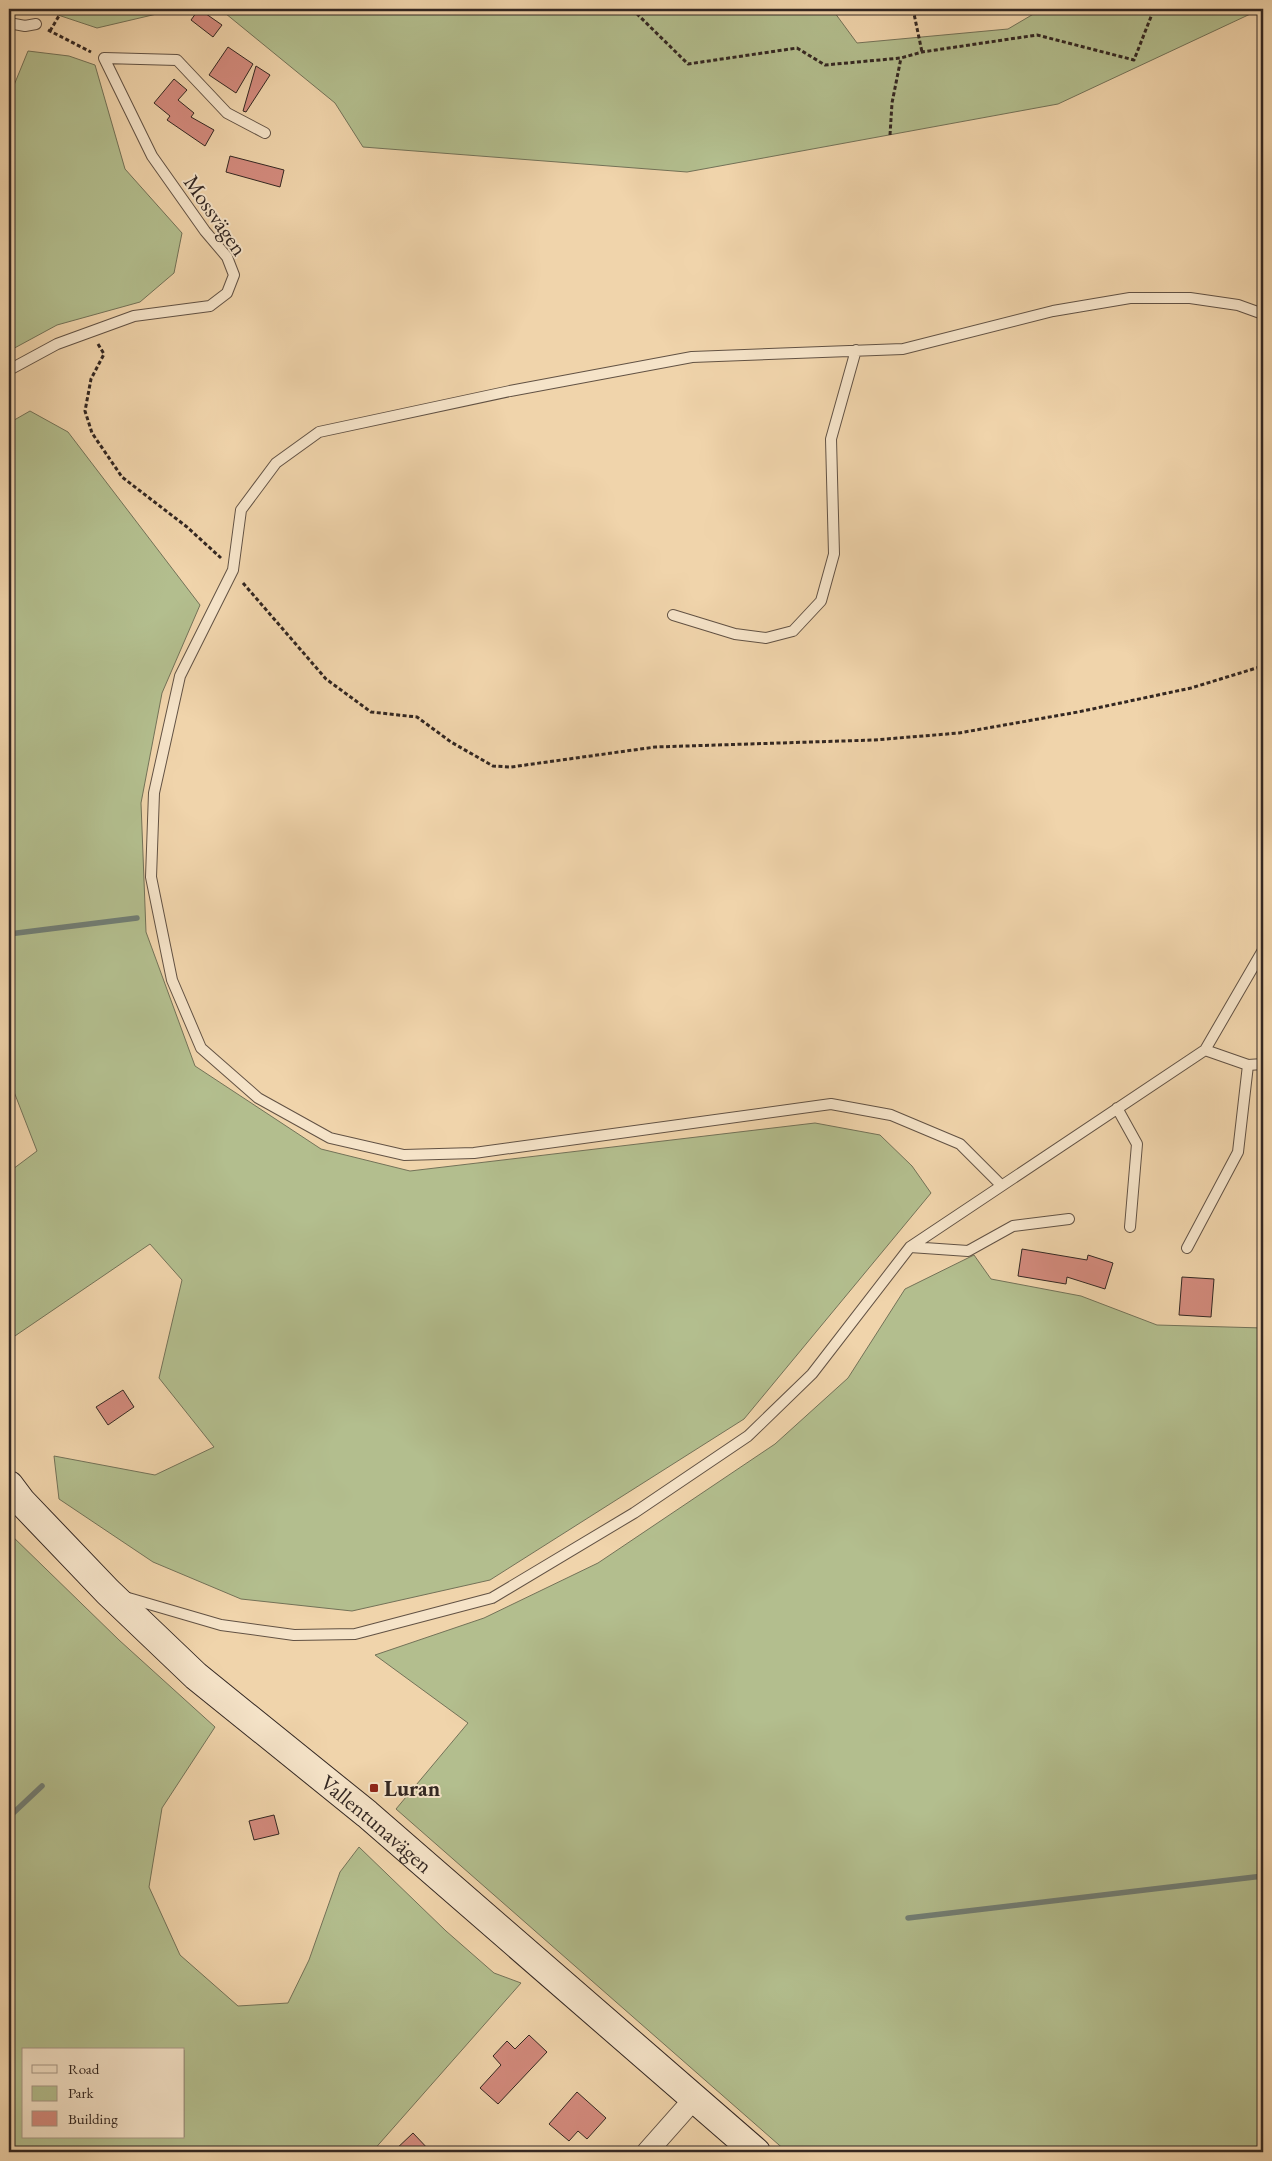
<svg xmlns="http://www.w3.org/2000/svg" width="1272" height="2161" viewBox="0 0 1272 2161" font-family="'EB Garamond',serif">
<rect width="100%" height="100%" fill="#f0d4ab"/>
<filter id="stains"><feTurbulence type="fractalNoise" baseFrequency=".004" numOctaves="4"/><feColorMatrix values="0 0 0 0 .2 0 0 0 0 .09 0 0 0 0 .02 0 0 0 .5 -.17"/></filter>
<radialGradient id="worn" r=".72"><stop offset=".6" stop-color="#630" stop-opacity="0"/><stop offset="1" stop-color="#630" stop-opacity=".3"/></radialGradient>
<path fill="#b3be8e" stroke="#737258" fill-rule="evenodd" d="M53 9H178L97 28 52 13Z
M220 9H832L857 43 1008 29 1042 9H1261L1058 104 687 172 363 147 335 103Z
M28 51 69 56 95 65 125 169 182 233 174 273 140 302 57 325 9 351V90H12Z
M30 411 68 432 200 605 162 693 141 803 146 932 195 1066 321 1149 410 1171 815 1123 880 1135 912 1166 931 1193 744 1419 490 1580 352 1611 241 1599 153 1562 59 1499 54 1456 155 1475 214 1447 159 1378 182 1280 150 1244 9 1340V1172L37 1151 9 1079V423Z
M974 1255 991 1279 1081 1296 1157 1325 1263 1328V2152H787L396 1809 468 1723 375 1655 484 1618 598 1563 775 1444 848 1378 905 1289Z
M9 1533 119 1640 215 1727 162 1808 149 1887 180 1955 238 2006 288 2003 309 1960 340 1872 359 1847 446 1931 494 1973 521 1983 372 2152H9ZM24 2050H184V2137H24Z"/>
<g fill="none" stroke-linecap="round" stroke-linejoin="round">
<path stroke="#717e75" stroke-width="5.5" d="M9 934 137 918
M9 1817 42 1786
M908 1918 1263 1876"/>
</g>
<path fill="#d48b7e" stroke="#332722" d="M199 9 222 25 213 37 191 20Z
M228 47 253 64 236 93 209 75Z
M256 66 270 75 246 112 243 111Z
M174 79 187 90 178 100 194 113 191 117 214 130 205 146 167 120 170 116 154 103Z
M230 156 284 170 280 187 226 172Z
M1022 1249 1087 1260 1088 1255 1113 1263 1105 1289 1067 1277 1066 1284 1018 1276Z
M1182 1277 1214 1279 1211 1317 1179 1315Z
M123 1390 134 1407 108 1425 96 1407Z
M274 1815 279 1834 254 1840 249 1821Z
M529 2035 547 2052 498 2104 480 2088 501 2065 493 2056 507 2041 515 2049Z
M577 2092 606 2118 587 2139 578 2131 569 2141 549 2124Z
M413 2133 431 2152H393Z"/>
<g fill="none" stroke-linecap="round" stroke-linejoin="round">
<defs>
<path id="lane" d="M9 23 25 26 36 24
M9 370 57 344 134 316 210 306 227 293 234 275 227 257 205 231 152 156 104 58 177 60 227 113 265 133
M673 615 735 634 766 638 793 631 821 601 834 554 831 439 856 350
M1205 1050 1248 1065 1263 1064
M1117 1108 1137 1144 1130 1227
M1001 1185 960 1144 891 1115 831 1104 474 1153 404 1155 330 1138 258 1098 201 1048 172 980 151 877 154 793 180 676 233 570 241 510 276 463 319 432 510 391 692 357 903 349 1053 311 1130 298H1190L1238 305 1263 314
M910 1247 968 1251 1013 1226 1069 1219
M1187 1248 1238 1152 1248 1065
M125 1597 221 1625 294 1635 355 1634 492 1598 634 1513 748 1436 812 1374 910 1247 1205 1050 1263 950"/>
<path id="street" d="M647 2152 693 2100"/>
<g id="secondary">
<path id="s1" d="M9 1485 21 1501 108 1592 196 1676 367 1814 756 2152"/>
</g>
</defs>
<use href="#lane" stroke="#625244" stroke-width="12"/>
<use href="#street" stroke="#625244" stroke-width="22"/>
<use href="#secondary" stroke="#332722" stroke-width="30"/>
<path stroke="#332722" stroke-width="3" stroke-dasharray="4 2.5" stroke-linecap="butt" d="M632 9 688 64 797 48 825 65 901 58 922 52 1037 35 1134 60 1154 9
M913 9 922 52
M48 30 91 52
M50 31 63 9
M890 135 892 103 901 58
M98 344 104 354 91 379 85 411 92 433 122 477 187 527 221 558
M243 583 326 679 371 712 417 717 451 742 493 766 511 767 655 747 874 740 959 733 1078 712 1191 688 1263 666"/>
<use href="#lane" stroke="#f5e3c8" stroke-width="10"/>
<use href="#street" stroke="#f5e3c8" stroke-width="20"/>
<use href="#secondary" stroke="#f5e3c8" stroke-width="28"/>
</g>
<rect fill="#8f2418" stroke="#f5e3c8" stroke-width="2" x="369" y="1783" width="10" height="10" rx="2.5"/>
<g text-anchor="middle" stroke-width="4" stroke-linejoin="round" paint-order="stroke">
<g font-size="22" fill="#332722" stroke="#f5e3c8">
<text transform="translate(216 215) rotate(55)" y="8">Mossvägen</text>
<text dy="8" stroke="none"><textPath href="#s1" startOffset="501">Vallentunavägen</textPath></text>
</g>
<g font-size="22" font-weight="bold" fill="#332722" stroke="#f5e3c8" text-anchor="start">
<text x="384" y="1796">Luran</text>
</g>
</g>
<rect width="1272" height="2161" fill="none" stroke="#f0d4ab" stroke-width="30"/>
<rect x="10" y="10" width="1252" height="2141" fill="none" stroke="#332722" stroke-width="2.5"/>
<rect x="15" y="15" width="1242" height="2131" fill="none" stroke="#332722"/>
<rect x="22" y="2048" width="162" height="90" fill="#f5e3c8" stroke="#a79886"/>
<rect x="32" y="2065" width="25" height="8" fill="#f5e3c8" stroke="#a79886"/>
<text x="68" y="2074" font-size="15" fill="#332722">Road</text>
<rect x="32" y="2086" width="25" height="15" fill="#b3be8e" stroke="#a79886"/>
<text x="68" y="2098" font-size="15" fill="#332722">Park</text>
<rect x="32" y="2111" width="25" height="15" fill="#d48b7e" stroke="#a79886"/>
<text x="68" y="2124" font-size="15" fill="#332722">Building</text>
<rect width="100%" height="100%" filter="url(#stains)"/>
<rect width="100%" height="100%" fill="url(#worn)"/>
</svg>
